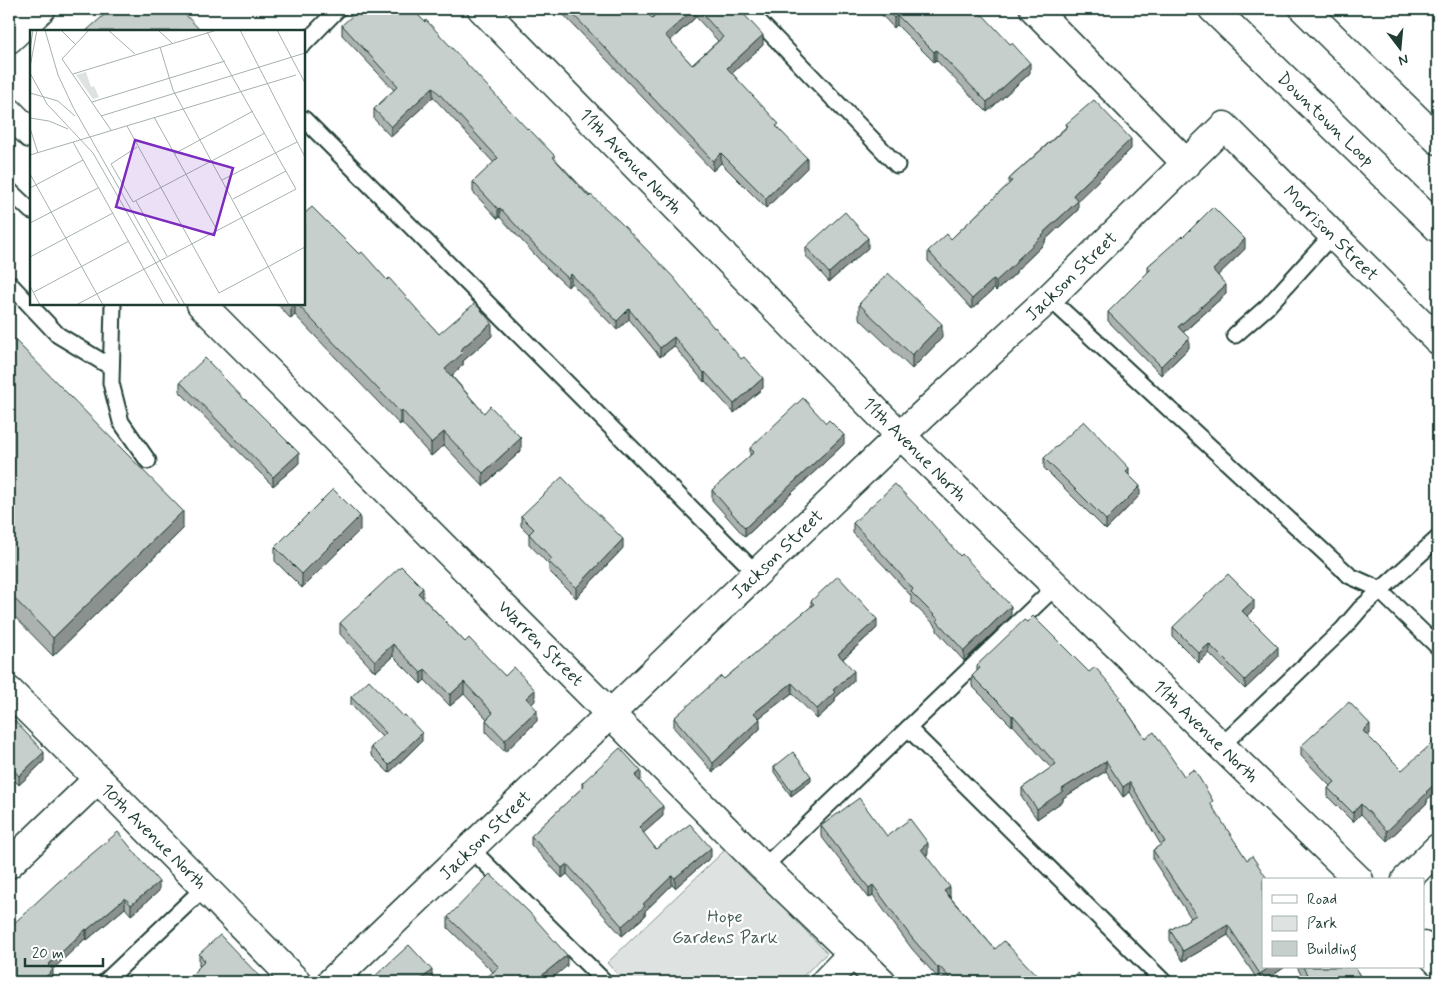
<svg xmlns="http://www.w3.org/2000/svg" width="1447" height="991" viewBox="0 0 1447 991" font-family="Mynerve,sans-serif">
<rect width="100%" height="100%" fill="#fff"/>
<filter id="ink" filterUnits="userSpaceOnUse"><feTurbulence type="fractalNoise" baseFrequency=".02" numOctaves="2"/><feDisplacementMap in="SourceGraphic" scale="10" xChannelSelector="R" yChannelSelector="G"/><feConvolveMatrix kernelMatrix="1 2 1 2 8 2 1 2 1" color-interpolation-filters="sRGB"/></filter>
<g filter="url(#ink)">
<path fill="#dee3e2" stroke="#7e908b" d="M727 848 827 953 797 982H625L607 963Z"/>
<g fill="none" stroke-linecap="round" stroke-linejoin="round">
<defs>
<path id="lane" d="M747 9 897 165
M304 44 338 9
M304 119 756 573
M9 190 31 211
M9 283 58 335 111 367
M1049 298 1350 576 1377 588 1438 647
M113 304 111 383 121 422 148 461
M1235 335 1267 307 1332 235
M908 728 1164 982
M1221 746 1343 629 1361 608 1438 538
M471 849 605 982
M762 866 770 861 1056 586
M105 982 205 887"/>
<path id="street" d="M482 9 885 420 1359 880
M1034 9 1187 164
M9 39 41 9
M9 112 31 134
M201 304 762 866 882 982
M9 691 98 779 297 982
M9 864 98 779
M1406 880 1438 848
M1423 946 1438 962
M331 982 885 450 1049 298 1224 126 1438 340
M825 982 853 953"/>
<path id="highway" d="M1213 9 1438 228
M1304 9 1438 140"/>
</defs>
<use href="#lane" stroke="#1f3d34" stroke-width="19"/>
<use href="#street" stroke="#1f3d34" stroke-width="31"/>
<use href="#highway" stroke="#1f3d34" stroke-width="31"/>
<use href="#lane" stroke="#fff" stroke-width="15"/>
<use href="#street" stroke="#fff" stroke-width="28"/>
<use href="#highway" stroke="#fff" stroke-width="28"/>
</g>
<path fill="#abb2af" stroke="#1f3d34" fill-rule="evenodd" d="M556 9H644L652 18 662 9H739L763 45 732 73 779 129 807 168 766 208 721 163 713 171 559 10 558 11ZM696 17 718 41 692 65 670 41Z
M876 9H974L1030 73 987 112 936 60 934 62 897 25 894 28Z
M342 25 528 130 714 328 763 388 734 413 705 381 704 382 674 346 660 357 629 319 617 330 571 283 568 287 547 268 500 217 498 219 473 192V182L494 163 433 97 391 137 374 119V109L394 90 342 35Z
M1066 124 1131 149 1077 200 1078 210 1045 240V243L1016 271V273L996 291 994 289 972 309 928 261V251L951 239 970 221 1009 184V179L1066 127Z
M1183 237 1245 249 1218 275 1226 294 1183 333 1189 348 1161 375 1108 321V312L1148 272V266Z
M806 247 868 248 829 282 806 256Z
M359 254 387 280 439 334 492 336 463 361V365L452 376 484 413 521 451 483 486 444 445 431 456 402 423 400 425 295 315 291 319 277 304H304Z
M859 304 942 338 912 369 859 318Z
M9 334 183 529 53 656 9 611Z
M180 382 245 400 299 463 273 486 180 392Z
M826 423 844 444 745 537 712 500V490L750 456V448Z
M1044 458 1129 476 1140 495 1106 530 1044 468Z
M521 516 623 548 576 598 549 571V565L529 544V534L521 526Z
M853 523 1011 616 964 661 937 631V627L911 602V596L887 569 853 533Z
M360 530 302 588 275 561V547Z
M423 598 465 642 535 701 531 704 537 721 505 752 486 732V720L487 719 464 694 450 706 425 680 421 684 393 656 375 672 340 634V623Z
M811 601 877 628 843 659 854 681 835 698V702L817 719 792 693 759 718 760 729 713 772 674 728V718L724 679 811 607Z
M1254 609 1247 616 1278 657 1245 689 1209 653 1199 663 1173 637V627Z
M1027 622 1089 672 1120 701 1145 738 1184 776 1213 808 1263 967H1285L1263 982H1259L1228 935 1183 961 1170 940V930L1191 918 1153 860V850L1161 845 1130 792 1123 797 1106 771 1063 798V801L1037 819 1022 798V788L1051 768 1013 725 1012 726 972 686V676L977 671V665Z
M351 697 403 716 422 741 389 773 371 755V747L382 737 351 705Z
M9 715 44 761 19 785 9 775Z
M1370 734 1368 736 1427 800V803L1387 841 1361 814 1353 822 1328 797V788L1330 786 1301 756V746Z
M774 767 811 781 791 796 774 772Z
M641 780 640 781 663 816 643 833 656 849 711 857 675 888 672 885 645 911V916L622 936 567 874 562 878 531 845V836L582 788V783Z
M821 826 887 836 928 854 926 855 950 897 995 949 1043 982H945L939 977 938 978 912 949 873 895 869 898 821 836Z
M57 883 159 891 131 915 125 908 87 940 86 938 52 969 53 979 50 982H9Z
M448 917 567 966 493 972 448 928Z
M199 954 261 982 200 966H199Z
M1297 967H1355L1363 982H1305Z
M374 977 432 980 429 982H374Z"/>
<path fill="#8b918f" stroke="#1f3d34" d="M694 9H696V17L665 45V35Z
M897 15V25L894 28V18Z
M763 35V45L727 78V68Z
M936 50V60L934 62V52Z
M1030 63V73L987 112V102Z
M433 87V97L391 137V127Z
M1131 139V149L1073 205V195Z
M721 153V163L713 171V161Z
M807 158V168L766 208V198Z
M1078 201V210L1045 240V243L1016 271V273L996 291V281L1044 232Z
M500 208V217L498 219V209Z
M868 238V248L829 282V273Z
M1245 239V249L1213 280V270Z
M571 274V283L568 287V278Z
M994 279V289L972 309V299Z
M1226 285V294L1178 337V327Z
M293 304H295V315L291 319V306Z
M629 309V319L617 330V321Z
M492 323V336L463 361V365L445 382V369L460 350Z
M942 324V338L912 369V355Z
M674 337V346L660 357V348Z
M1189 338V348L1161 375V366Z
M705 372V381L704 382V373Z
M763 378V388L734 413V404Z
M402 410V423L400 425V412Z
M444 432V445L431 456V443Z
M844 435V444L745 537V528Z
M521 438V451L483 486V473Z
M299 453V463L273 486V477Z
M1129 468V478L1126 472Z
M1140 486V495L1106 530V520Z
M183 511V529L53 656V638Z
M360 516V530L302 588V574Z
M623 539V548L576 598V588Z
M423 588V600L418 593Z
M1254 600V609L1242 621V611Z
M1011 606V616L964 661V651Z
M877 619V628L838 663V654Z
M393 644V656L375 672V661Z
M1209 644V653L1199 663V653Z
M1278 647V657L1245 689V680Z
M425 669V680L421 684V673Z
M854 671V681L835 698V702L817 719V709L833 690Z
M464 682V694L450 706V695Z
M792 683V693L754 722V713Z
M535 690V701L526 710V698Z
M537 710V721L505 752V740Z
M1013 715V725L1012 726V716Z
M760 719V729L713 772V763Z
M1370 724V734L1363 740V731Z
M422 733V741L389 773V765Z
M44 752V761L19 785V776Z
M1106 761V771L1063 798V801L1037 819V809L1062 789Z
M641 771V780L635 786V776Z
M811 776V781L791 796V791Z
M1438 781V790L1427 800V803L1387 841V831L1426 792Z
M1130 782V792L1123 797V787Z
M1361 804V814L1353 822V813Z
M663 806V816L639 837V827Z
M928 843V854L921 859V849Z
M711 848V857L675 888V878Z
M567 864V874L562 878V868Z
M672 876V885L645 911V916L622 936V926L643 904Z
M159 882V891L131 915V905Z
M873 885V895L869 898V888Z
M950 887V897L944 891Z
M125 898V908L87 940V930Z
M1228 925V935L1183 961V951Z
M86 929V938L48 974V965Z
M567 955V966L548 982H534Z
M939 966V977L938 978V968Z
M1270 967H1285L1263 982H1260V974Z
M53 970V979L50 982H40Z
M432 970V980L429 982H418Z"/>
<path fill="#c7cfcc" stroke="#1f3d34" d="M111 9H180L201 31H86Z
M360 9H412L425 22 426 20 528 130 529 129 555 156 553 157 589 197 591 195 619 221 674 278 714 328 715 327 741 359 744 357 763 378 734 404 705 372 704 373 674 337 660 348 629 309 617 321 571 274 568 278 547 259 500 208 498 209 473 182 498 158 433 87 391 127 374 109 398 86 342 25Z
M568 9H644L652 18 662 9H694L665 35 692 65 723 37 698 9H739L763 35 727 68 779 124 776 126 807 158 766 198 721 153 713 161Z
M885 9H974L982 16 983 15 1010 44 1012 43 1030 63 987 102 936 50 934 52 897 15 894 18Z
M1094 100 1131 139 1073 195 1078 201 1044 232 1045 233 1015 262 1016 263 996 281 994 279 972 299 928 251 947 234 951 239 970 221 1012 181 1009 179 1068 126 1066 124Z
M312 207 359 254 362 252 387 280 389 278 439 334 475 303 492 323 460 350 463 353 445 369 484 413 490 406 521 438 483 473 444 432 431 443 402 410 400 412 297 304H304V214Z
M1213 207 1245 239 1213 270 1226 285 1178 327 1189 338 1161 366 1108 312 1151 269 1148 266 1182 236 1183 237Z
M845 212 868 238 829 273 806 247Z
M888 273 942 324 912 355 859 304Z
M9 334 183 511 53 638 9 593Z
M205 358 245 400H246L299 453 273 477 180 382Z
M803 398 826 423 829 420 844 435 745 528 712 490 754 452 750 448Z
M1084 421 1129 468 1126 472 1140 486 1106 520 1044 458Z
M562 477 623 539 576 588 549 562 552 559 529 534 534 529 521 516Z
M895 484 925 515 960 556 962 554 1011 606 964 651 937 621 938 619 911 592 913 589 887 559 853 523Z
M333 489 360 516 302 574 275 547Z
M401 566 423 588 418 593 465 642 469 638 505 676 514 667 535 690 526 698 537 710 505 740 486 720 493 713 464 682 450 695 425 669 421 673 393 644 375 661 340 623Z
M1228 574 1254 600 1242 611 1278 647 1245 680 1209 644 1199 653 1173 627Z
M838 576 877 619 838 654 854 671 833 690 835 692 817 709 792 683 754 713 760 719 713 763 674 718 721 676 724 679 814 604 811 601Z
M1033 616 1089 672 1095 667 1120 696 1118 698 1145 738 1154 732 1184 776 1194 769 1213 801 1210 803 1247 860 1252 856 1268 880H1263V967H1270L1260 974 1228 925 1183 951 1170 930 1196 915 1153 850 1165 842 1130 782 1123 787 1106 761 1062 789 1063 791 1037 809 1022 788 1056 764 1013 715 1012 716 972 676 980 668 977 665 1024 620 1027 622Z
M369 680 403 716 405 715 422 733 389 765 371 747 386 733 351 697Z
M1349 702 1370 724 1363 731 1402 770 1438 738V781L1426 792 1427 793 1387 831 1361 804 1353 813 1328 788 1335 782 1301 746Z
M9 715 44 752 19 776 9 765Z
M620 748 641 771 635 776 663 806 639 827 656 849 690 824 711 848 675 878 672 876 643 904 645 906 622 926 567 864 562 868 531 836 584 786 582 783Z
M793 752 811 776 791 791 774 767Z
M859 798 887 836 910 819 928 843 921 849 950 887 944 891 995 949 1004 941 1043 982H954L939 966 938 968 912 938 873 885 869 888 821 826Z
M118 832 159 882 131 905 125 898 87 930 86 929 48 965 53 970 40 982H9V928L57 883Z
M490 874 529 912 567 955 534 982H481L499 967 448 917Z
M220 935 261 978 256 982H184L205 961 199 954Z
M409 945 432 970 418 982H379L374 977Z
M1303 967H1355L1363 982H1311Z
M1078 973 1084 982H1065Z
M1372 977 1375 982H1364Z"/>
</g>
<g text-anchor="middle" stroke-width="4.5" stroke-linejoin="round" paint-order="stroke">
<g font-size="18" fill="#1f3d34" stroke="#fff">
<text transform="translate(1326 119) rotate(44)" y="6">Downtown Loop</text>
<text transform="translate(631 161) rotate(46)" y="6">11th Avenue North</text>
<text transform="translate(1331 233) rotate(45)" y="6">Morrison Street</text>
<text transform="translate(1071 276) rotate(-44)" y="6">Jackson Street</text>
<text transform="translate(915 449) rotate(45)" y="6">11th Avenue North</text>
<text transform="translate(777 554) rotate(-44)" y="6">Jackson Street</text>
<text transform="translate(541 643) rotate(45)" y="6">Warren Street</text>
<text transform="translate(1206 731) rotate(44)" y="6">11th Avenue North</text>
<text transform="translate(485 835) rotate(-44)" y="6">Jackson Street</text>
<text transform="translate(154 836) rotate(45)" y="6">10th Avenue North</text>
</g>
<g font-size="18" fill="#455e57" stroke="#fff">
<text x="725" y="922">Hope<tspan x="725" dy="21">Gardens Park</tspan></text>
</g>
</g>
<g transform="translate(30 30)">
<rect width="275" height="275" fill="#fff"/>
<path d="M56 42 61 57 64 56 69 67 63 69 46 45Z" fill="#dee3e2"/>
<path fill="none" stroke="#a5b1ae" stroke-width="1" d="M15 0 28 45 43 77 155 275M31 0 46 15M59 0 32 29 81 100M78 0 105 24M128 0 142 13M210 0 275 127M247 0 275 53M130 17 143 60 259 275M0 20 3 0M0 37 7 0M0 43 17 74 63 123 150 275M43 44 187 0M0 63 28 71 45 86M62 72 195 31M71 86 275 23M124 87 187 200M0 88 19 91 38 99M97 96 189 263 275 217M0 98 8 123M43 112 134 275M107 117 81 134 103 172 235 103M144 124 223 81M0 125 266 45M0 144 73 275M192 150 267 112M0 158 53 130M203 169 256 141M106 171 137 226M0 193 68 158M0 227 83 183M0 256 10 275M4 262 99 211M46 275 266 159 177 2"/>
<path fill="#7b2cbf" fill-opacity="0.15" stroke="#7b2cbf" stroke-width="2.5" d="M105 110 203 138 184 205 86 177Z"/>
<rect width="275" height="275" fill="none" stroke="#1f3d34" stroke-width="2.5"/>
</g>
<rect width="1447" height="991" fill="none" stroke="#fff" stroke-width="30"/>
<rect x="15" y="15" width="1417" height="961" fill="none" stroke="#1f3d34" stroke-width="2" filter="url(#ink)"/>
<rect x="1262" y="878" width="162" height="90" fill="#ffffff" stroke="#a5b1ae"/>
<rect x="1272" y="895" width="25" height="8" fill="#ffffff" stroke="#a5b1ae"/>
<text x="1307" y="904" font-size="15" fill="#1f3d34">Road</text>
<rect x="1272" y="916" width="25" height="15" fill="#dee3e2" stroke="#a5b1ae"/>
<text x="1307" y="928" font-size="15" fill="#1f3d34">Park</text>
<rect x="1272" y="941" width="25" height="15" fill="#c7cfcc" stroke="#a5b1ae"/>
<text x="1307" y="954" font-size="15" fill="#1f3d34">Building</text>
<g transform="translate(1400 48) rotate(164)" stroke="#ffffff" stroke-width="4" paint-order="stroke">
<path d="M0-4L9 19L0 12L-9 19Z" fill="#1f3d34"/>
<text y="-8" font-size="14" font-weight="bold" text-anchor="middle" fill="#1f3d34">N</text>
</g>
<path d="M25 958v8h78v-8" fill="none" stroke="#1f3d34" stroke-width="2.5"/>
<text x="32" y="958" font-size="15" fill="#1f3d34" stroke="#ffffff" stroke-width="4" paint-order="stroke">20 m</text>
</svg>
